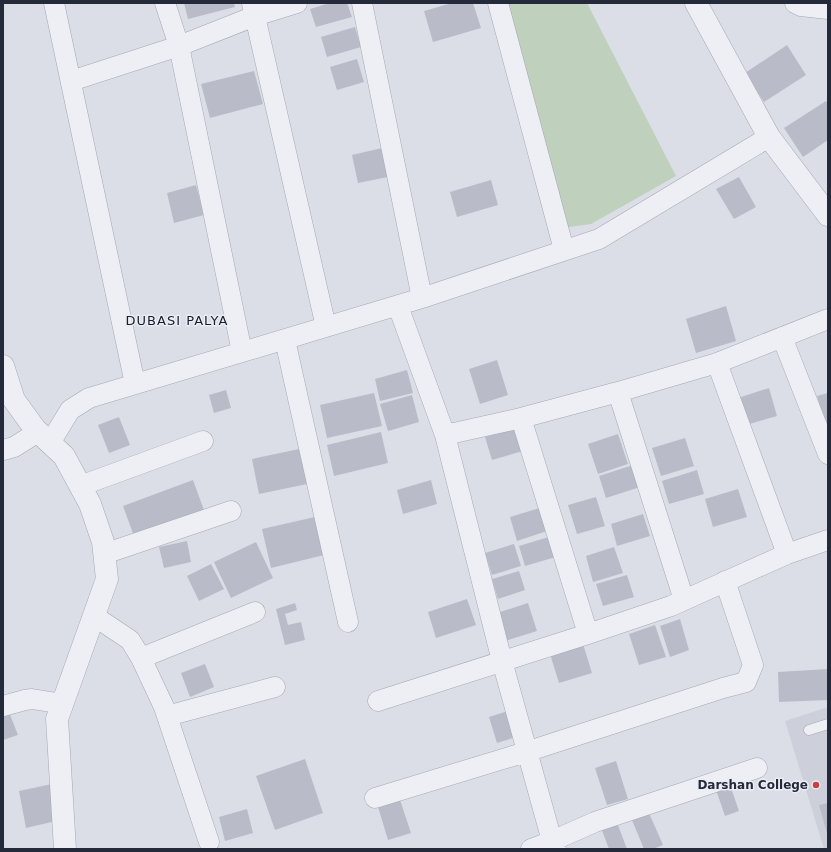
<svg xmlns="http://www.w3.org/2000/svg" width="831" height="852" viewBox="0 0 831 852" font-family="'DejaVu Sans',sans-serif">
<rect width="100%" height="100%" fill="#dbdee6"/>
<path fill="#cdd0db" d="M828 707V849H824L785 721Z"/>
<path fill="#bfd0bc" d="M491 3H587L676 176 591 224 548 230Z"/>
<path fill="#b9bcc8" d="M184 3H234L235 7 188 19Z
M330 3H347L352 17 316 27 310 9Z
M452 3H473L481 28 433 42 424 11Z
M355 27 361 47 327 57 321 37Z
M787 45 806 75 764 102 745 73Z
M357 59 364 82 337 90 330 67Z
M254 71 263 104 210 118 201 84Z
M826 101 828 104V140L803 157 784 128Z
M382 148 388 177 358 183 352 155Z
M739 177 756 207 734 219 716 189Z
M491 180 498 205 457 217 450 192Z
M196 185 204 215 174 223 167 193Z
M726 306 736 341 696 353 686 319Z
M497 360 508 395 480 404 469 369Z
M407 370 413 393 380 401 375 379Z
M769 388 777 416 746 425 738 398Z
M226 390 231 408 214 413 209 395Z
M374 393 382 426 327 438 320 405Z
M828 393V421L825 422 817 396Z
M412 395 419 422 388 431 380 404Z
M119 417 130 445 109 453 98 425Z
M516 428 523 451 492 460 485 437Z
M381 432 388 463 334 476 327 445Z
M618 434 628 464 598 474 588 444Z
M685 438 694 466 661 476 652 448Z
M299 449 307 484 259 494 252 459Z
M633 465 640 487 606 498 599 476Z
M697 470 704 494 669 504 662 481Z
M193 480 205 513 135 539 123 506Z
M431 480 437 504 403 514 397 490Z
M738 489 747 517 713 527 705 499Z
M596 497 605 526 577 534 568 505Z
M543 507 550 530 517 541 510 517Z
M643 514 650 536 617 546 611 524Z
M315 517 324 555 271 568 262 529Z
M552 536 559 556 525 566 519 546Z
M187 541 191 562 164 568 159 547Z
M256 542 273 578 231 598 214 562Z
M514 544 521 566 492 575 485 553Z
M614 547 623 573 593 582 586 556Z
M211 564 224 589 199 601 187 576Z
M519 571 525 590 498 599 492 579Z
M627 575 634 597 603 606 596 584Z
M467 599 476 625 436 638 428 612Z
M295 603 297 610 285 614 288 625 301 622 305 640 285 645 276 609Z
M528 603 537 631 505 641 497 613Z
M680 619 689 650 670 657 660 626Z
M655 625 666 657 639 665 629 634Z
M583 644 592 673 559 683 550 654Z
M205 664 214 687 190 697 181 673Z
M828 669V700L779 702 778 672Z
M7 707 18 735 3 740V709Z
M508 711 516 737 497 743 489 717Z
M305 759 323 813 275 830 256 776Z
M616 761 628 799 607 805 595 768Z
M729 782 739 811 725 816 715 787Z
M52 784 60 820 26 828 19 791Z
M400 800 411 833 388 840 378 807Z
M828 803V837L819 805Z
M247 809 253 833 225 841 219 817Z
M649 813 663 845 653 849H644L632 820Z
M616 820 627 849H609L600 825Z"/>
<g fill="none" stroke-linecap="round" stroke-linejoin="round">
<defs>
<path id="service" d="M809 730 828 724"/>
<path id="minor" d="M54 3 135 384
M165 3 179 46 242 352
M252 3 326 327
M362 3 422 298
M498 3 564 250
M795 3 801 6 828 9
M71 81 179 46 255 16 297 3
M398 306 445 435 502 661 552 841 556 849
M782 337 828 454
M285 340 348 622
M618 392 684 600
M521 418 588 634
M445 435 521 418 618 392 717 363 828 319
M50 443 70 410 89 398 422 298 599 239 769 137
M3 450 14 447 38 432
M80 486 203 441
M104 554 231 511
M787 554 828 540
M94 616 130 640 141 658 164 707 209 842
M141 658 255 612
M378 701 588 634 671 606 787 554 717 363
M3 706 25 700 32 699 63 704
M167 716 275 687
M375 798 526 752 723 688 746 682 753 665 725 581
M531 849 552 841 595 822 757 768"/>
<path id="tertiary" d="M696 3 769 137 828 215
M3 366 14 400 35 429 64 456 90 504 103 542 107 579 57 719 65 849"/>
</defs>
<use href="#service" stroke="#a4a8b3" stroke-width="11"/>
<use href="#minor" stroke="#a4a8b3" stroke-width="21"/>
<use href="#tertiary" stroke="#a4a8b3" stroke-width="23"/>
<use href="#service" stroke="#eeeff4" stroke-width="10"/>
<use href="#minor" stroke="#eeeff4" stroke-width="20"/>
<use href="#tertiary" stroke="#eeeff4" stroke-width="22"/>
</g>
<circle fill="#cc3e40" stroke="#eaedf4" stroke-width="1.5" cx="816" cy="785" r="4"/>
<g text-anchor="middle" stroke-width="3" stroke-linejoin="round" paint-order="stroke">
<g font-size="12" font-weight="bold" fill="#252a3b" stroke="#eaedf4" text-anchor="end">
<text x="808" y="789">Darshan College</text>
</g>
<g font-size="13" letter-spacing="1" fill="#181c2c" stroke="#eaedf4">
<text x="177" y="325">DUBASI PALYA</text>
</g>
</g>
<rect width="831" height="852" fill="none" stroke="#252a3b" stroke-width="8"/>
</svg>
